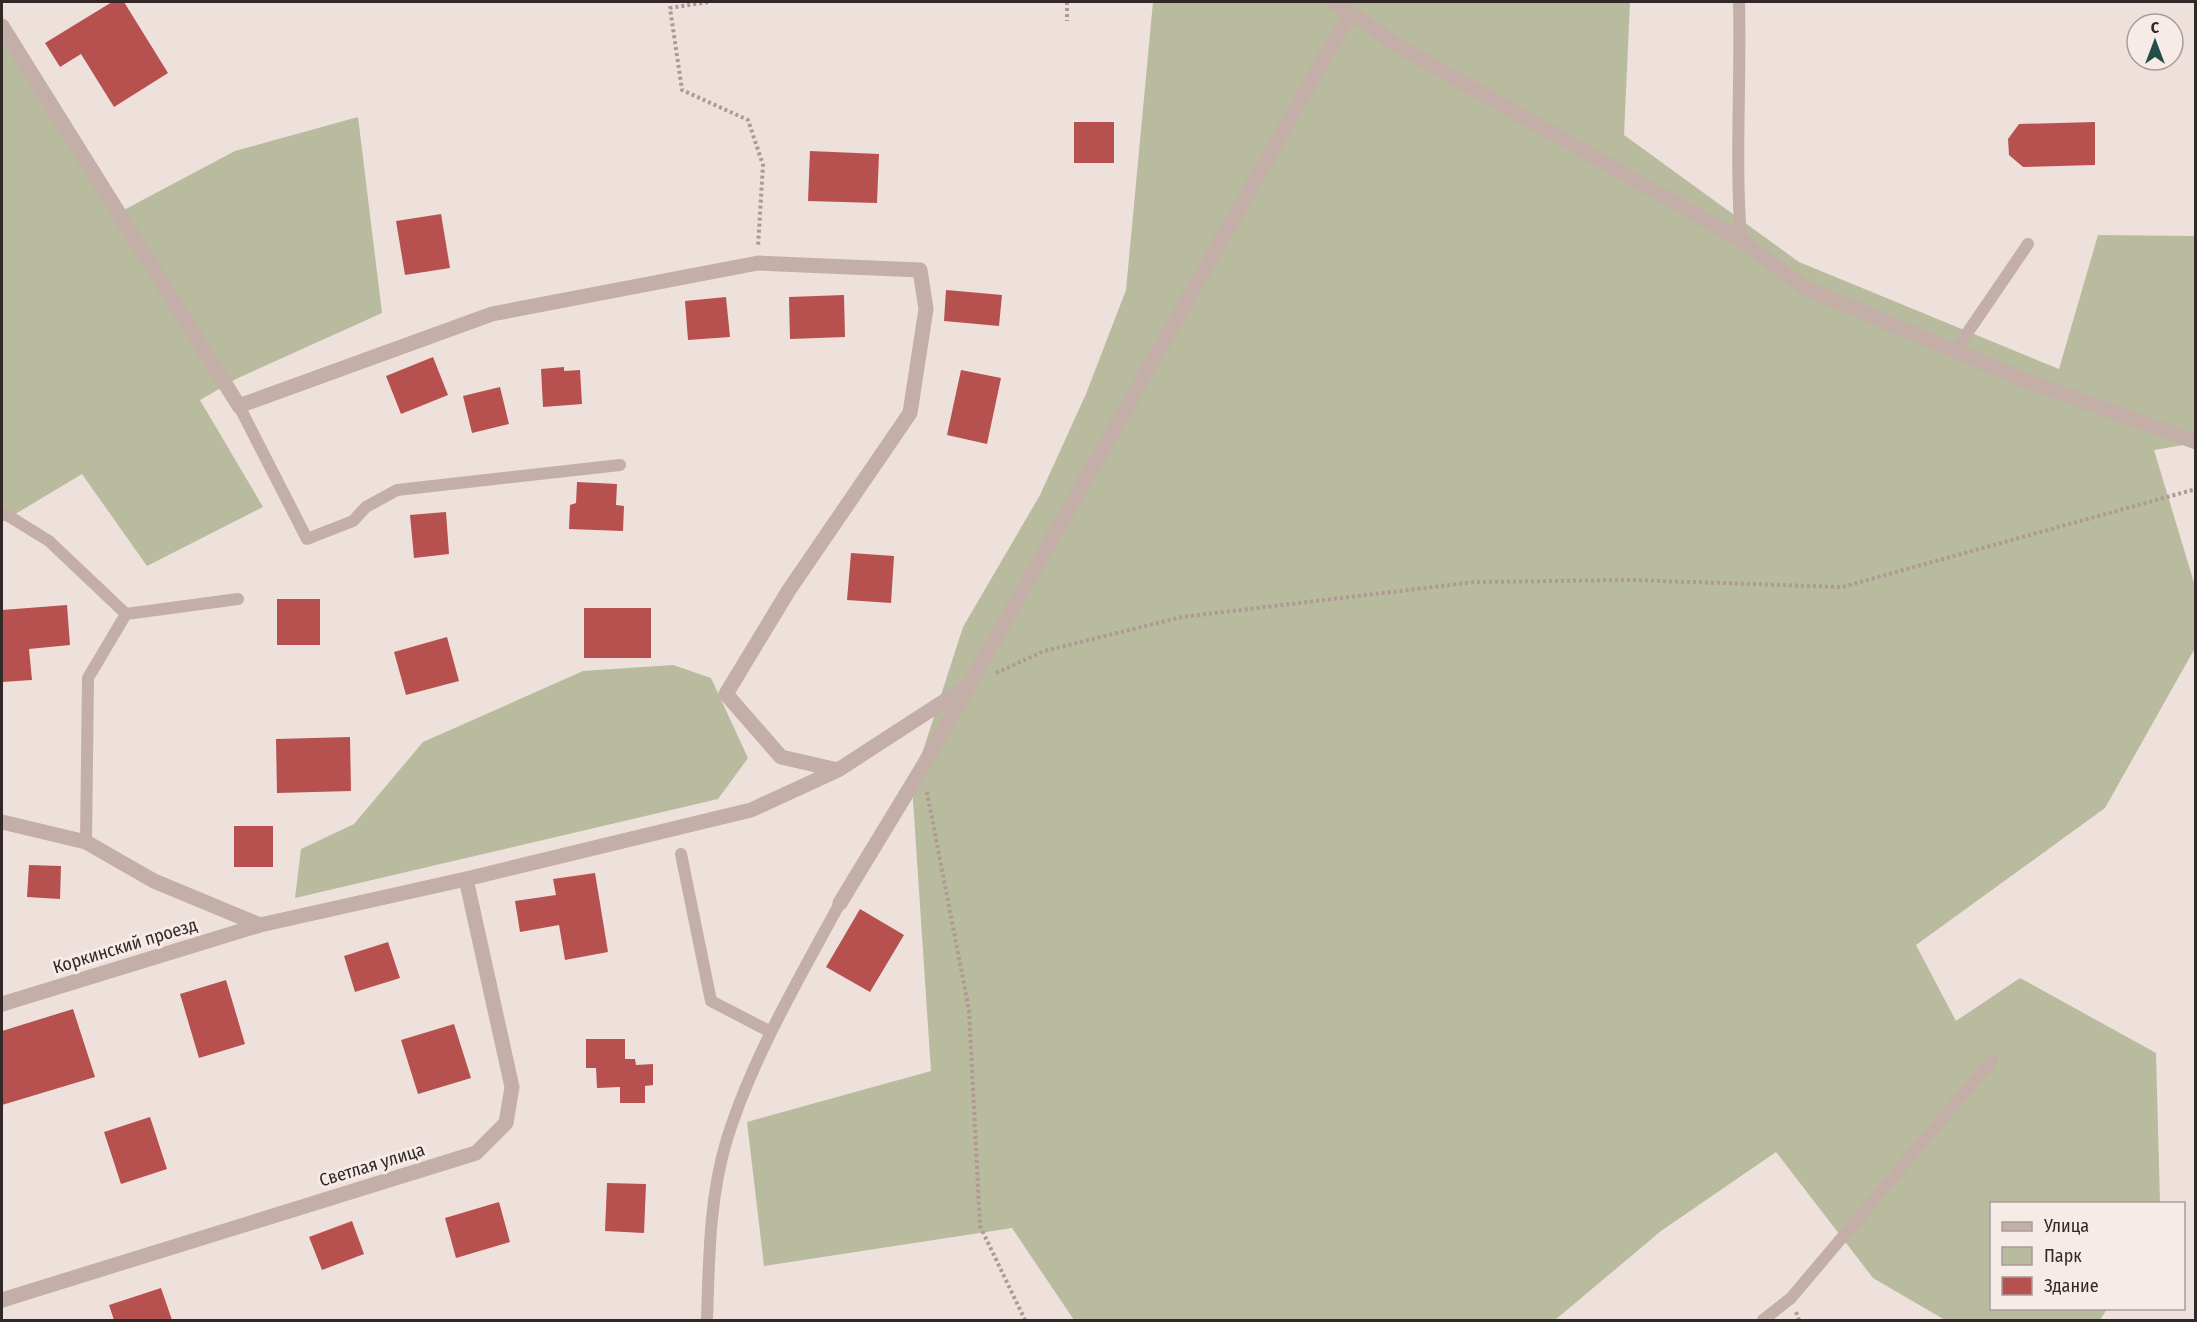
<svg xmlns="http://www.w3.org/2000/svg" width="2197" height="1322" viewBox="0 0 2197 1322" font-family="'Fira Sans Condensed',sans-serif">
<rect width="100%" height="100%" fill="#eee0db"/>
<path fill="#b8bb9d" d="M1153 2H1630L1624 135 1799 262 2059 369 2098 235 2195 236V443L2154 450 2195 586V648L2105 808 1916 945 1956 1021 2020 978 2156 1053 2160 1203 1992 1204V1308L2107 1309 2100 1320H1945L1873 1278 1776 1152 1661 1231 1555 1320H1074L1012 1228 764 1266 747 1122 931 1071 912 785 963 627 1040 495 1086 394 1126 290Z
M2 30 120 212 235 151 358 117 382 313 238 378 200 400 263 507 147 566 82 474 2 522Z
M673 665 711 678 748 758 718 799 295 898 301 849 354 824 423 742 583 671Z"/>
<path fill="#b75150" d="M112 2H124L168 73 114 107 81 54 60 67 45 43Z
M1074 122H1114V163H1074Z
M2095 122V165L2023 167 2009 155 2008 139 2019 124Z
M810 151 879 154 877 203 808 201Z
M441 214 450 268 405 275 396 221Z
M946 290 1002 295 999 326 944 321Z
M844 295 845 337 790 339 789 297Z
M726 297 730 337 688 340 685 301Z
M433 357 448 395 401 414 386 376Z
M564 367V371L580 370 582 404 543 407 541 369Z
M961 370 1001 378 987 444 947 435Z
M500 387 509 424 472 433 463 396Z
M577 482 617 484 616 505 624 506 623 531 569 529 570 505 576 503Z
M446 512 449 554 414 558 410 515Z
M851 553 894 556 891 603 847 600Z
M277 599H320V645H277Z
M67 605 70 645 29 649 32 680 2 682V610Z
M584 608H651V658H584Z
M447 637 459 681 406 695 394 652Z
M350 737 351 791 277 793 276 739Z
M234 826H273V867H234Z
M29 865 61 866 60 899 27 897Z
M595 873 608 952 565 960 559 925 520 932 515 901 556 895 553 879Z
M860 909 904 935 870 992 826 967Z
M388 942 400 978 355 992 344 956Z
M226 980 245 1044 199 1058 180 994Z
M73 1009 95 1077 2 1105V1031Z
M454 1024 471 1078 418 1094 401 1040Z
M586 1039H625V1059H635L636 1065 653 1064V1085L645 1086V1103H620V1087L597 1088 596 1068H586Z
M150 1117 167 1169 121 1184 104 1132Z
M607 1183 646 1184 644 1233 605 1231Z
M499 1202 510 1242 456 1258 445 1218Z
M352 1221 364 1254 322 1270 309 1237Z
M161 1288 172 1320H114L109 1305Z"/>
<g fill="none" stroke-linecap="round" stroke-linejoin="round">
<path stroke="#b09893" stroke-width="4" stroke-dasharray="3 3" stroke-linecap="butt" d="M708 2 670 8 682 90 748 120 763 165 758 247
M1067 2V21
M996 673 1044 651 1182 617 1475 582 1630 580 1842 587 2196 489
M927 792 969 1010 980 1226 1025 1320
M1796 1312 1799 1320"/>
<path stroke="#c4aea8" stroke-width="12" d="M1739 2C1741 81 1735 161 1741 240
M1955 351 2028 244
M239 406 307 539 353 521 366 507 397 490 620 465
M2 512 49 541 126 614
M86 842 88 678 126 614 238 599
M681 854 711 1001 771 1032
M707 1320C709 1260 709 1198 727 1139 753 1056 799 979 840 903
M1763 1320 1791 1298 1992 1060"/>
<path stroke="#c4aea8" stroke-width="15" d="M2 26 239 406 492 314 758 263 920 270 926 309 910 413 789 590 726 694 781 757 838 770
M2 822 86 842 154 881 260 925 466 879 751 810 838 770 966 687
M840 903 922 768 1350 13
M2 1004 260 925
M2 1300 476 1153 506 1123 512 1087 466 879"/>
<path stroke="#c4aea8" stroke-width="15" d="M1335 2 1400 47 1741 240 1805 288 2024 380 2196 442"/>
</g>
<g text-anchor="middle" stroke-width="6" stroke-linejoin="round" paint-order="stroke">
<g font-size="18" fill="#322827" stroke="#f6ebe6">
<text transform="translate(125 946) rotate(-17)" y="6">Коркинский проезд</text>
<text transform="translate(372 1165) rotate(-17)" y="6">Светлая улица</text>
</g>
</g>
<rect width="2197" height="1322" fill="none" stroke="#322827" stroke-width="6"/>
<rect x="1990" y="1202" width="195" height="108" fill="#f6ebe6" stroke="#a89d9a" stroke-width="1.5"/>
<rect x="2002" y="1222" width="30" height="9" fill="#c4aea8" stroke="#a89d9a" stroke-width="1.5"/>
<text x="2044" y="1232" font-size="18" fill="#322827">Улица</text>
<rect x="2002" y="1247" width="30" height="18" fill="#b8bb9d" stroke="#a89d9a" stroke-width="1.5"/>
<text x="2044" y="1262" font-size="18" fill="#322827">Парк</text>
<rect x="2002" y="1277" width="30" height="18" fill="#b75150" stroke="#a89d9a" stroke-width="1.5"/>
<text x="2044" y="1292" font-size="18" fill="#322827">Здание</text>
<g transform="translate(2155 42)"><circle r="28" fill="#f6ebe6" stroke="#a89d9a" stroke-width="1.5"/>
<path d="M0-4.5L10 22L0 15L-10 22Z" fill="#224f47"/>
<text y="-9" font-size="16" font-weight="bold" text-anchor="middle" fill="#322827">С</text>
</g>
</svg>
